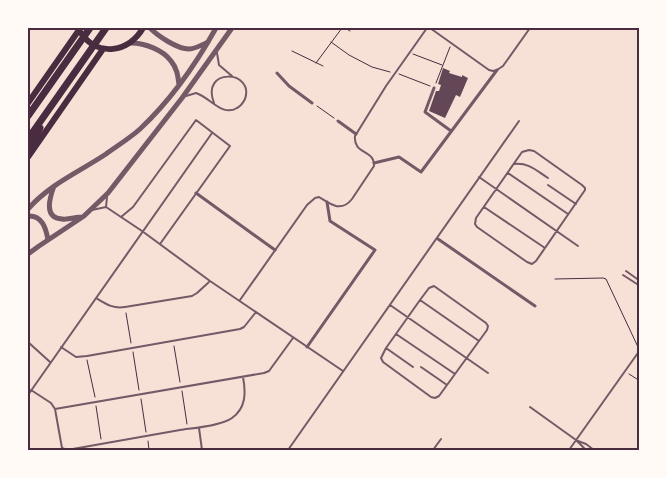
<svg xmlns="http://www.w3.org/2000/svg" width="667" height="478" viewBox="0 0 667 478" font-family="Roboto,sans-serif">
<rect width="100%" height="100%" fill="#f7e1d7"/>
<path fill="#644757" d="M443 68 450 71 449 73 462 77V75L468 78 460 97 456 95 445 118 429 111 436 91H439L441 85 438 84Z"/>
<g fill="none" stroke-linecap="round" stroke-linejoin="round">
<path stroke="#4a2c40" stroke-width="1" d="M345 28 350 31
M331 42 349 55 372 67 390 72
M292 51 323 66
M413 54 442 65
M316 63 342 28
M399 74 430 86
M436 83 450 47
M317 106 334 118
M555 279 603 278 606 279 638 347
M126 313 131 343
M174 346 180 382
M133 352 139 390
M87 360 95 397
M629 374 640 381
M182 391 187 424
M141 399 146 432
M96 406 101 439
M148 441 149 450"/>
<path stroke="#755966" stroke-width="2" d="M430 28 489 70 493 71 497 70 503 66 530 28
M217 53 219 65 232 76
M186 96 196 93C211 98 222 117 237 108 241 106 243 103 245 99 255 70 200 67 214 103
M529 150 534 151 582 185 585 188V190L536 261 532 264 527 262 477 227 475 224 476 218 522 152Z
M514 164C528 162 537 171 548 178
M508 173 568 214
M479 177 578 246
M548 185 576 204
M106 207 107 197
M484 207 545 248
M92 210 106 207 142 231 210 281 343 371
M121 217 133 207 196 120 230 146 160 244
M626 271 640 281
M623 275 640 286
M434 286 486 323 488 326 487 330 439 396 435 398 431 397 383 362 381 358 386 348 420 300 429 288Z
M96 298C106 304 113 309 125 307L192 296 197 293 209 282
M240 300 307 205 315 198 319 197C330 204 341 213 352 199L374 166C375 149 353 155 355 136L386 86 427 28
M420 300 479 341
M390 305 488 373
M396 334 455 374
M28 342 50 362
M61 347 76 357 87 356 240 329 244 327 256 312
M386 348 413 367
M421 367 447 385
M31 390 51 403 55 409 62 448 61 450
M28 395 212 133
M530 407 576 440 586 450
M55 409 264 373 269 371 293 338
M199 428 202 450
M578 441 586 444 594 450
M62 448 67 450C105 443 142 437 180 430 193 428 221 426 232 418 246 408 246 393 243 377
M288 450 519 121
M433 450 441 439
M569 450 640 350"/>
<path stroke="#755966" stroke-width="3" d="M277 73 289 86 312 103
M434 88 425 112 451 131
M338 121 356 134
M374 163 399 157 421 172 497 70
M196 193 275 250
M438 239 535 306
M307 347 375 250 330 221 327 202"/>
<path stroke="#755966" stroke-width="5" d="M150 28C158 36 177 49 189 49 195 49 202 45 208 42
M131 43C145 43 163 50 171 61 177 68 178 76 179 85
M54 186C50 197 43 218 62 219 68 220 76 217 82 217
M28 209C50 184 79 172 106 154 117 146 130 138 140 129 171 100 196 64 216 28
M28 216C42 215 46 228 48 240
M28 254 39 246 84 216 108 193 182 98 232 28"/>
<path stroke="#4a2c40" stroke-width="6" d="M81 33C98 58 129 52 143 28
M28 103 79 30
M28 157 103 49"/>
<path stroke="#4a2c40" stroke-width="7" d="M28 116 90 28
M28 139 106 28
M28 152 40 128"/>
</g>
<rect width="667" height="478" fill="none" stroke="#fffaf5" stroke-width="58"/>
<rect x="29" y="29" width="609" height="420" fill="none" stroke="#4a2c40" stroke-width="2"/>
</svg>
